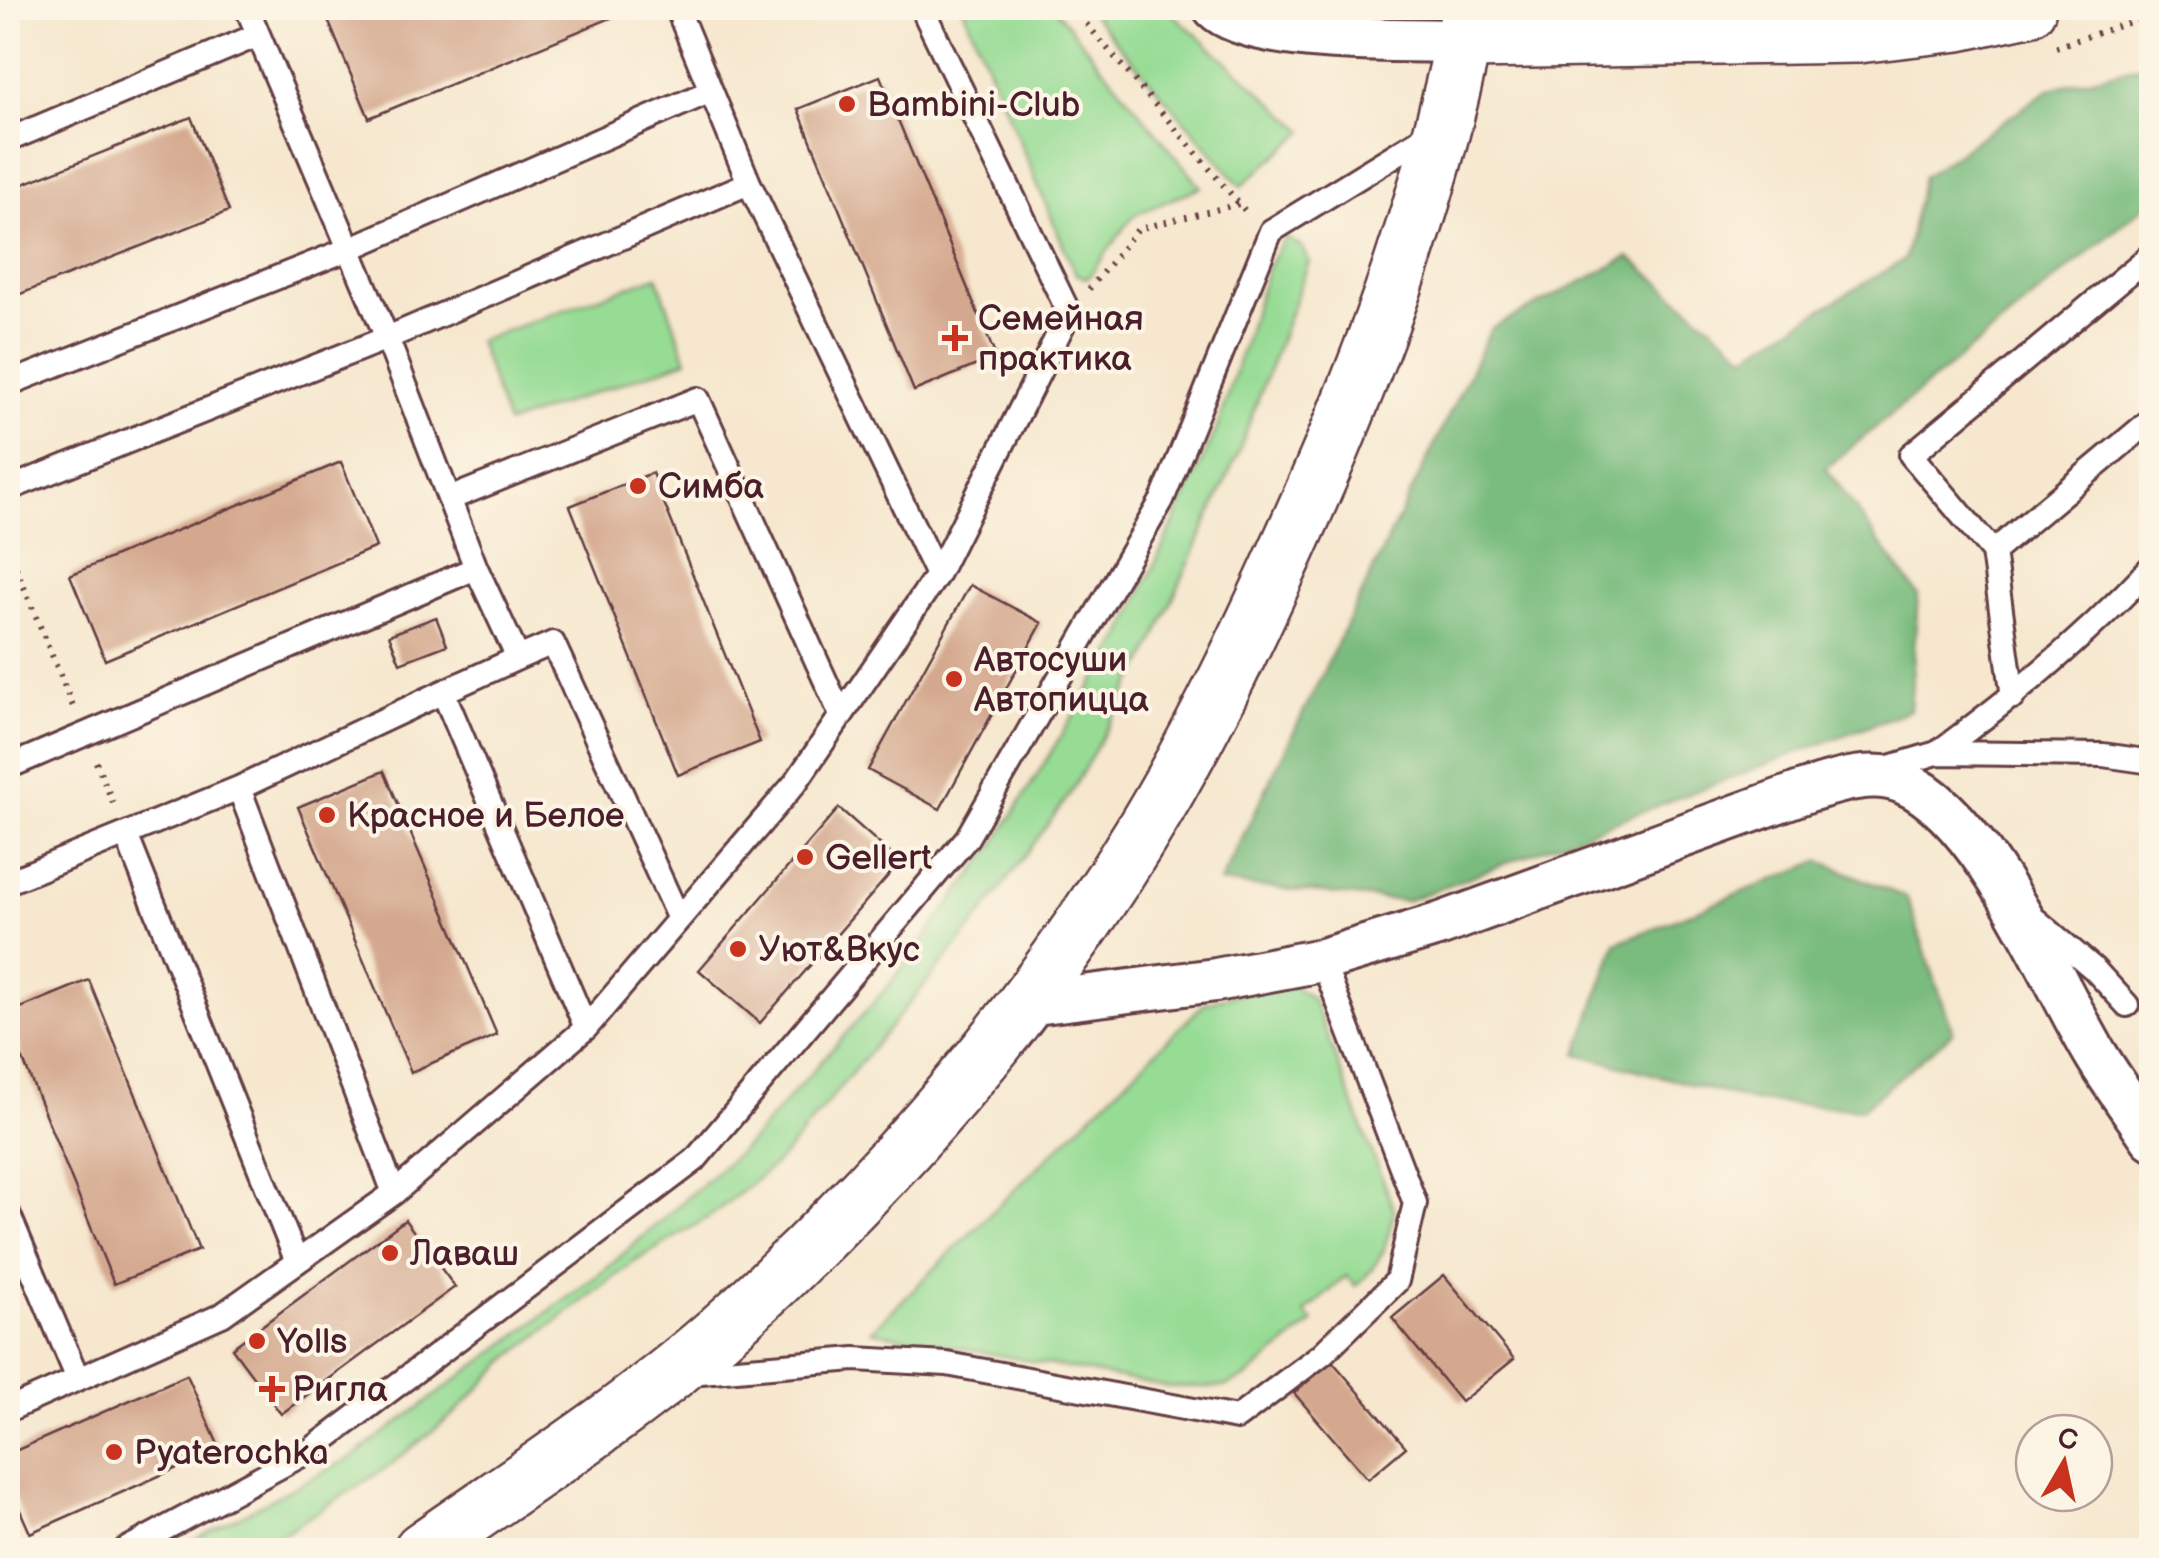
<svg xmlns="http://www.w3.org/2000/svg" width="2159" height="1558" viewBox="0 0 2159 1558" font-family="'Balsamiq Sans',sans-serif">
<rect width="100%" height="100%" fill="#fcf5e5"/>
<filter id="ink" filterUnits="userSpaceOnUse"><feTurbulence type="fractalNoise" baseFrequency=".01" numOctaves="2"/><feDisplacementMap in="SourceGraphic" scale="20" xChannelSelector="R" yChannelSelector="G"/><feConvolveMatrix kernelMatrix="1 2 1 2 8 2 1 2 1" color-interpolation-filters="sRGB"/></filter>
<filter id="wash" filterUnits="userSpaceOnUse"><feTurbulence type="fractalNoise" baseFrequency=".0048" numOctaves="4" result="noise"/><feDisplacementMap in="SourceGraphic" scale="40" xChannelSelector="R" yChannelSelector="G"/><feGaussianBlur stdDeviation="2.25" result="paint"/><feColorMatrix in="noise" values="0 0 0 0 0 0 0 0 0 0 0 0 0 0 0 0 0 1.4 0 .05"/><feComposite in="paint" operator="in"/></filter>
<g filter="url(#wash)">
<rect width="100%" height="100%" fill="#f6e7ce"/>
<path fill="#97dc95" stroke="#707e60" stroke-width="2.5" d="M963 8H1054L1201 187 1134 215 1087 279 1075 273Z
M1087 8H1166L1305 131 1241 186Z
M1285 237 1302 247 1309 262 1238 453 1147 657 1070 794 975 924 780 1160 712 1215 634 1262 510 1357 454 1414 389 1466 257 1550H175L352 1457 606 1269 748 1144 890 984 993 847 1122 636 1217 428 1268 267Z
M657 276 687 360 507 424 478 341Z
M1274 984 1295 987 1313 999 1394 1210C1388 1241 1381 1265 1356 1286L1346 1276 1305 1313 1313 1322 1247 1377 1223 1387H1167L871 1331 1205 1003Z"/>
<path fill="#79bc7e" stroke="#626e54" stroke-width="2.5" d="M2151 63V201L1826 468 1918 595 1910 710 1406 901 1220 883 1491 329 1629 257 1746 355 1905 259 1923 177 2050 89Z
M1820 861 1907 898 1953 1032 1862 1109 1753 1101 1577 1054 1616 943Z"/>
<g id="blocks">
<path fill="#d4a88e" d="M323 8H620L623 13 369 118Z
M880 76 996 357 914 391 798 109Z
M191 117 229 211 8 299V190Z
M341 462 376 547 105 660 70 575Z
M652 473 760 742 678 775 570 506Z
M970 585 1042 623 940 809 868 770Z
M436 617 447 645 400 663 389 635Z
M384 771 497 1035 411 1072 298 807Z
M839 808 900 862 760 1023 699 970Z
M89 980 199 1250 114 1284 8 1023V1013Z
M405 1220 455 1287 281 1414 232 1348Z
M1444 1275 1514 1359 1461 1402 1392 1318Z
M1332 1361 1406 1447 1368 1479 1294 1393Z
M187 1375 220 1449 30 1533 8 1483V1454Z"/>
</g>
</g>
<g filter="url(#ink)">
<use href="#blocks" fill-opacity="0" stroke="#643d43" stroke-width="2.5"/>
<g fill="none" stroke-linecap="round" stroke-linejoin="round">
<defs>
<path id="lane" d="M247 8 387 338 476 568
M922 8 1069 313 937 575
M8 140 258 35
M8 384 349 249 711 91
M8 473 13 487 387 338 749 183
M449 499 698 399 841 715
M1993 552 2152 419
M518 658 553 643 679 919
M2013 697 1993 552 1911 455 2152 254
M1937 753C2014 697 2086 637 2152 566
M8 767 476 568 518 658 443 692
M1880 770 1937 753 2103 755 2152 762
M239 788 394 1193
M127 837 297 1262
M8 882 239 788 443 692 586 1028 394 1193 222 1315 8 1410
M2036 920 2094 969 2127 1005
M586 1028 796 782 937 575 749 183 677 8
M8 1213 78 1379
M689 1373 855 1359 947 1364 1237 1418 1322 1354 1397 1281 1415 1203 1322 960
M125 1550 311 1450 695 1160 967 838 1162 500 1271 231 1434 131"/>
<path id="street" d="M1215 8C1252 45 1408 39 1464 41
M1027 1004 1216 980 1322 960 1441 924 1806 791C1836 782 1872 769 1903 782 1984 815 2052 982 2096 1055 2113 1083 2133 1110 2152 1138"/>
<path id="secondary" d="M1464 41 1858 35 1959 23 2028 8
M422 1550C526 1477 637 1407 732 1321 888 1179 1030 1017 1140 836 1202 735 1253 627 1301 519 1375 354 1436 185 1470 8"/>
</defs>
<use href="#lane" stroke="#643d43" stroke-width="28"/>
<use href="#street" stroke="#643d43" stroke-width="48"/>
<use href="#secondary" stroke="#643d43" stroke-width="60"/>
<path stroke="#643d43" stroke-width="6" stroke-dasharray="2.5 8" stroke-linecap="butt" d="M1073 8 1247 213
M2056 47 2152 15
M1089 289 1138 229 1239 204
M8 548 74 709
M96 762 116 810"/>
<use href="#lane" stroke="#fff" stroke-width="22"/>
<use href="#street" stroke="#fff" stroke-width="42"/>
<use href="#secondary" stroke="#fff" stroke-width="55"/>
</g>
</g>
<g fill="#c8321e" stroke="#fcf5e5" stroke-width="4">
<circle cx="847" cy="104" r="10"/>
<path d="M950 323h10v10h10v10h-10v10h-10v-10h-10v-10h10z"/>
<circle cx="638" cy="486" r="10"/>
<circle cx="954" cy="679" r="10"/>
<circle cx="327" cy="815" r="10"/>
<circle cx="805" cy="857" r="10"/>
<circle cx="738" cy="949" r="10"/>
<circle cx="390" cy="1253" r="10"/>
<circle cx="257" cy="1341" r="10"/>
<path d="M267 1374h10v10h10v10h-10v10h-10v-10h-10v-10h10z"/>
<circle cx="114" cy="1452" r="10"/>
</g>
<g text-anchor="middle" stroke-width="8" stroke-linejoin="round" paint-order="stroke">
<g font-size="35" fill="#4a1f2b" stroke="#fcf5e5" text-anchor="start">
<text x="867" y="116">Bambini-Club</text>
<text x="978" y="330">Семейная<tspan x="978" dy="40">практика</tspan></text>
<text x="658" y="498">Симба</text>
<text x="974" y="671">Автосуши<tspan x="974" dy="40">Автопицца</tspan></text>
<text x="347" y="827">Красное и Белое</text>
<text x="825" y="869">Gellert</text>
<text x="758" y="961">Уют&amp;Вкус</text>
<text x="410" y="1265">Лаваш</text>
<text x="277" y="1353">Yolls</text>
<text x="292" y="1401">Ригла</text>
<text x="134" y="1464">Pyaterochka</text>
</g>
</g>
<rect width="2159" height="1558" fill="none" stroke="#fcf5e5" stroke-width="40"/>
<g transform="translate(2064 1463) rotate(9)"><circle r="48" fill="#fcf5e5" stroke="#b59f9b" stroke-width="2.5"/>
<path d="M0-8L18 38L0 25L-18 38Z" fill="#c8321e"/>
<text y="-15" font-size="28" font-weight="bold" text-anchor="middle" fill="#4a1f2b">С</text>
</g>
</svg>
